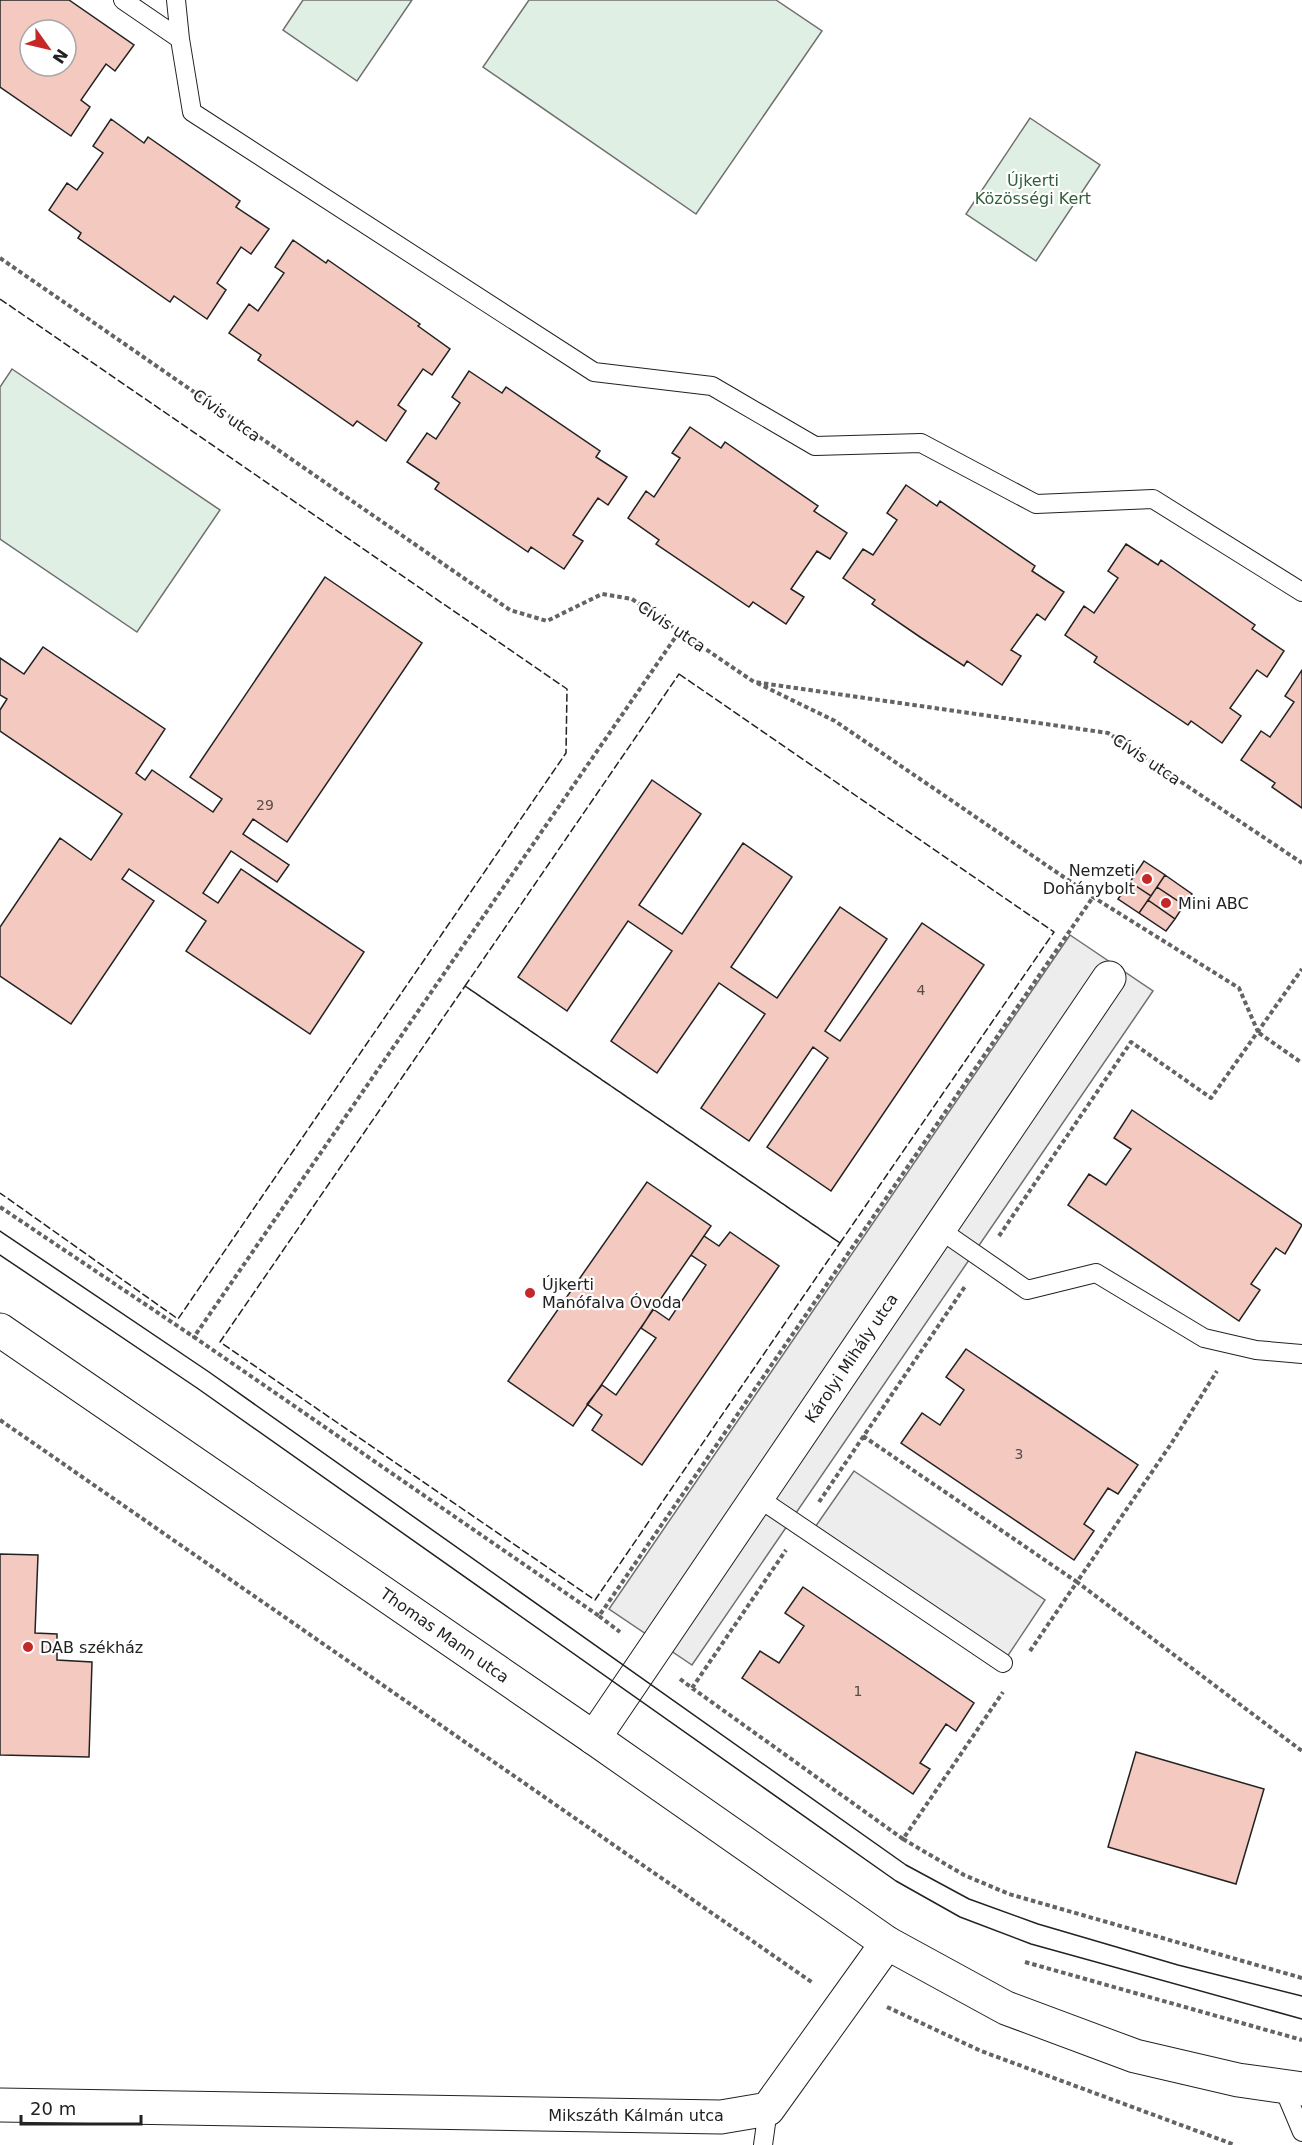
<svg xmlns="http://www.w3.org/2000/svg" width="1302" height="2145" viewBox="0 0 1302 2145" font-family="'DejaVu Sans',sans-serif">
<rect width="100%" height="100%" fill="#fff"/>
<path fill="#e0efe3" stroke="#6f6f6f" stroke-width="1.5" d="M303 0H412L357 81 283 30Z
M529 0H776L822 31 696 214 483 67Z
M1030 118 1100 165 1036 261 966 214Z
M12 369 220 510 137 632 0 539V387Z"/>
<path fill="#ededed" stroke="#6f6f6f" stroke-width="1.5" d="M1070 935 1153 991 692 1665 609 1609Z
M854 1471 1045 1600 1003 1663 811 1533Z"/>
<path fill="#f3c9c0" stroke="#222" stroke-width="1.5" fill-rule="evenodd" d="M0 0H69L134 45 115 71 106 64 81 100 90 107 71 136 0 87ZM30 30H66V66H30Z
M111 119 144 143 148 137 240 201 236 207 269 229 251 254 241 247 217 283 226 290 207 319 174 296 170 302 78 238 81 233 49 210 67 183 77 190 103 153 93 146Z
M293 240 326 263 328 260 420 324 418 326 450 349 432 375 423 369 398 405 406 411 386 441 357 421 353 426 258 360 261 355 229 333 249 304 258 311 284 273 275 267Z
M469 371 502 393 506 387 600 451 596 457 627 477 608 505 598 498 573 535 583 541 564 569 531 547 528 552 435 489 439 483 407 462 427 433 436 439 460 403 452 397Z
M690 427 721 448 725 442 818 506 814 511 847 533 830 559 817 551 791 589 804 597 786 624 753 602 749 607 656 544 659 540 628 518 646 491 654 497 680 458 672 453Z
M906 485 937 506 940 501 1035 566 1032 571 1064 592 1045 620 1037 614 1011 650 1021 656 1002 685 967 661 964 666 920 637 872 604 875 600 843 578 863 549 873 555 897 520 887 513Z
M1126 544 1158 565 1161 560 1255 625 1252 629 1284 651 1267 677 1257 670 1230 708 1241 716 1222 743 1191 721 1188 725 1094 662 1097 657 1065 635 1084 606 1094 613 1118 578 1108 571Z
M325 577 422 643 287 842 253 819 243 834 289 865 277 882 231 851 203 893 218 903 241 869 364 952 310 1034 186 951 206 921 129 869 122 879 154 901 71 1024 0 976V927L60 838 91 860 122 814 0 731V710L7 699 0 695V658L24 674 43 647 165 729 136 773 145 780 152 770 213 812 222 799 190 777Z
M1302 670V808L1272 787 1275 783 1241 760 1261 731 1270 737 1294 702 1285 696Z
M652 780 701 814 639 905 682 934 743 843 792 877 731 967 777 998 840 907 887 939 825 1031 840 1041 922 923 984 965 831 1191 767 1147 828 1058 813 1047 749 1141 701 1108 765 1014 719 983 657 1073 611 1041 672 951 628 921 567 1011 518 977Z
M1144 861 1165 875 1151 896 1130 882Z
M1165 875 1192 894 1184 905 1157 887Z
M1130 882 1151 896 1139 913 1118 899Z
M1157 887 1184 905 1175 919 1148 900Z
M1148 900 1175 919 1166 931 1139 913Z
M1132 1110 1302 1225 1285 1254 1276 1248 1251 1284 1260 1290 1239 1321 1068 1205 1089 1174 1106 1185 1131 1149 1114 1138Z
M647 1182 711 1226 573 1426 508 1381Z
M730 1232 779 1266 642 1465 592 1430 602 1415 587 1404 602 1385 616 1395 656 1338 641 1328 653 1309 669 1320 706 1265 691 1255 704 1236 719 1246Z
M966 1349 1138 1465 1118 1494 1108 1488 1084 1524 1094 1531 1074 1560 901 1443 922 1413 940 1425 964 1390 946 1377Z
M0 1554 38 1555 35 1633 57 1634V1660L92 1662 89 1757 0 1755Z
M803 1587 974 1703 956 1731 946 1724 920 1763 930 1769 913 1794 742 1678 760 1651 779 1663 804 1626 785 1613Z
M1136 1752 1264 1789 1236 1884 1108 1847Z"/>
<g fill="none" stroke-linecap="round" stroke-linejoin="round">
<defs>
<path id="lane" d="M123 0 180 39 192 112 594 372 712 386 815 446 921 443 1036 504 1153 499 1302 592
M176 0 180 39
M939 1229 1027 1290 1096 1273 1204 1338 1256 1350 1302 1354
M757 1497 1003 1663
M1283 2087 1302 2132
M763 2145 768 2109"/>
<path id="street" d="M594 1738 1109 978
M0 2105 721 2117 768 2109 887 1943"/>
<path id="secondary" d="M0 1330 594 1738 887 1943 1006 2008 1135 2056 1238 2080 1302 2089"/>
</defs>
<use href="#lane" stroke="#222" stroke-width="20"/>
<use href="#street" stroke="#222" stroke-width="35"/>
<use href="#secondary" stroke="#222" stroke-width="35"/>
<path stroke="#646464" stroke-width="4" stroke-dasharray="4.5 3" stroke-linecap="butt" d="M0 258 510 610 547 621 602 594 632 599 754 682 1108 733 1302 863
M679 632 194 1337 599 1616 1093 897
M757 683 835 721 1093 897 1239 988 1258 1032
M1259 1033 1302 1063
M0 1207 194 1337
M999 1236 1131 1042 1211 1098 1302 969
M0 1420 813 1983
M863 1436 1077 1582 1171 1444 1217 1371
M819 1502 966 1285
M599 1616 620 1632
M1030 1651 1077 1582 1302 1751
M680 1679 692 1688 786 1550
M692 1688 903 1839 1003 1692
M903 1839 964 1875 1009 1894 1302 1978
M1025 1962 1302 2040
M887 2007 981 2051 1235 2145"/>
<use href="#lane" stroke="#fff" stroke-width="18"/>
<use href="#street" stroke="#fff" stroke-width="33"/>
<use href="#secondary" stroke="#fff" stroke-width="33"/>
<path stroke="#222" stroke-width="1.5" d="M0 1231 209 1372 906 1865 969 1899 1038 1924 1178 1965 1302 1996
M0 1255 197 1388 896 1881 960 1917 1031 1944 1302 2019"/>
<path stroke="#222" stroke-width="1.5" stroke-dasharray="8 3" stroke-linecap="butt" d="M0 299 567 689 566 753 178 1319 0 1193
M679 674 1054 932 840 1243 465 986Z
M465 986 840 1243 595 1600 220 1342Z"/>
</g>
<g fill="#c62828" stroke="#fff" stroke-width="2">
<circle cx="1147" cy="879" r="6"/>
<circle cx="1166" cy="903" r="6"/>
<circle cx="530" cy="1293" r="6"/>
<circle cx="28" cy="1647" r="6"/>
</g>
<g text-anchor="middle" stroke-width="4.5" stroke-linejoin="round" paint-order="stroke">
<g font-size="14" fill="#564c4a">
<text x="265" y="810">29</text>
<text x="921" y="995">4</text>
<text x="1019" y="1459">3</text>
<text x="858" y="1696">1</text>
</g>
<g font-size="16" fill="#2f5e38" stroke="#fff">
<text x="1033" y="186">Újkerti<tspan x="1033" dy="18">Közösségi Kert</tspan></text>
</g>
<g font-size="16" fill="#222" stroke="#fff">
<text transform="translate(227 415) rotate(35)" y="6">Cívis utca</text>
<text transform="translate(672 626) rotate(34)" y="6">Cívis utca</text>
<text transform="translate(1147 759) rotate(34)" y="6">Cívis utca</text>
<text transform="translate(851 1358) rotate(-56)" y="6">Károlyi Mihály utca</text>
<text transform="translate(445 1635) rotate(35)" y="6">Thomas Mann utca</text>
<text x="636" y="2121">Mikszáth Kálmán utca</text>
</g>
<g font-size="16" fill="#222" stroke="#fff" text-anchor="start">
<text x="1135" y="876" text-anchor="end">Nemzeti<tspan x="1135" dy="18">Dohánybolt</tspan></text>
<text x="1178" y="909">Mini ABC</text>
<text x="542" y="1290">Újkerti<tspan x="542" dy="18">Manófalva Óvoda</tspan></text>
<text x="40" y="1653">DAB székház</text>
</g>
</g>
<g transform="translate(48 48) rotate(124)"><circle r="28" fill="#ffffff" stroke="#a7a7a7" stroke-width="1.5"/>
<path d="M0-4.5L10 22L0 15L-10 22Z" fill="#c62828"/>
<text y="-9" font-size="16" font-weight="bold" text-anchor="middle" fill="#222222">N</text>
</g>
<path d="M21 2115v9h120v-9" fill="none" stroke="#222222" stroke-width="3"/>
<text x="30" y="2115" font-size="18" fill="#222222" stroke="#ffffff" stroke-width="4.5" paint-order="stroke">20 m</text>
</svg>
